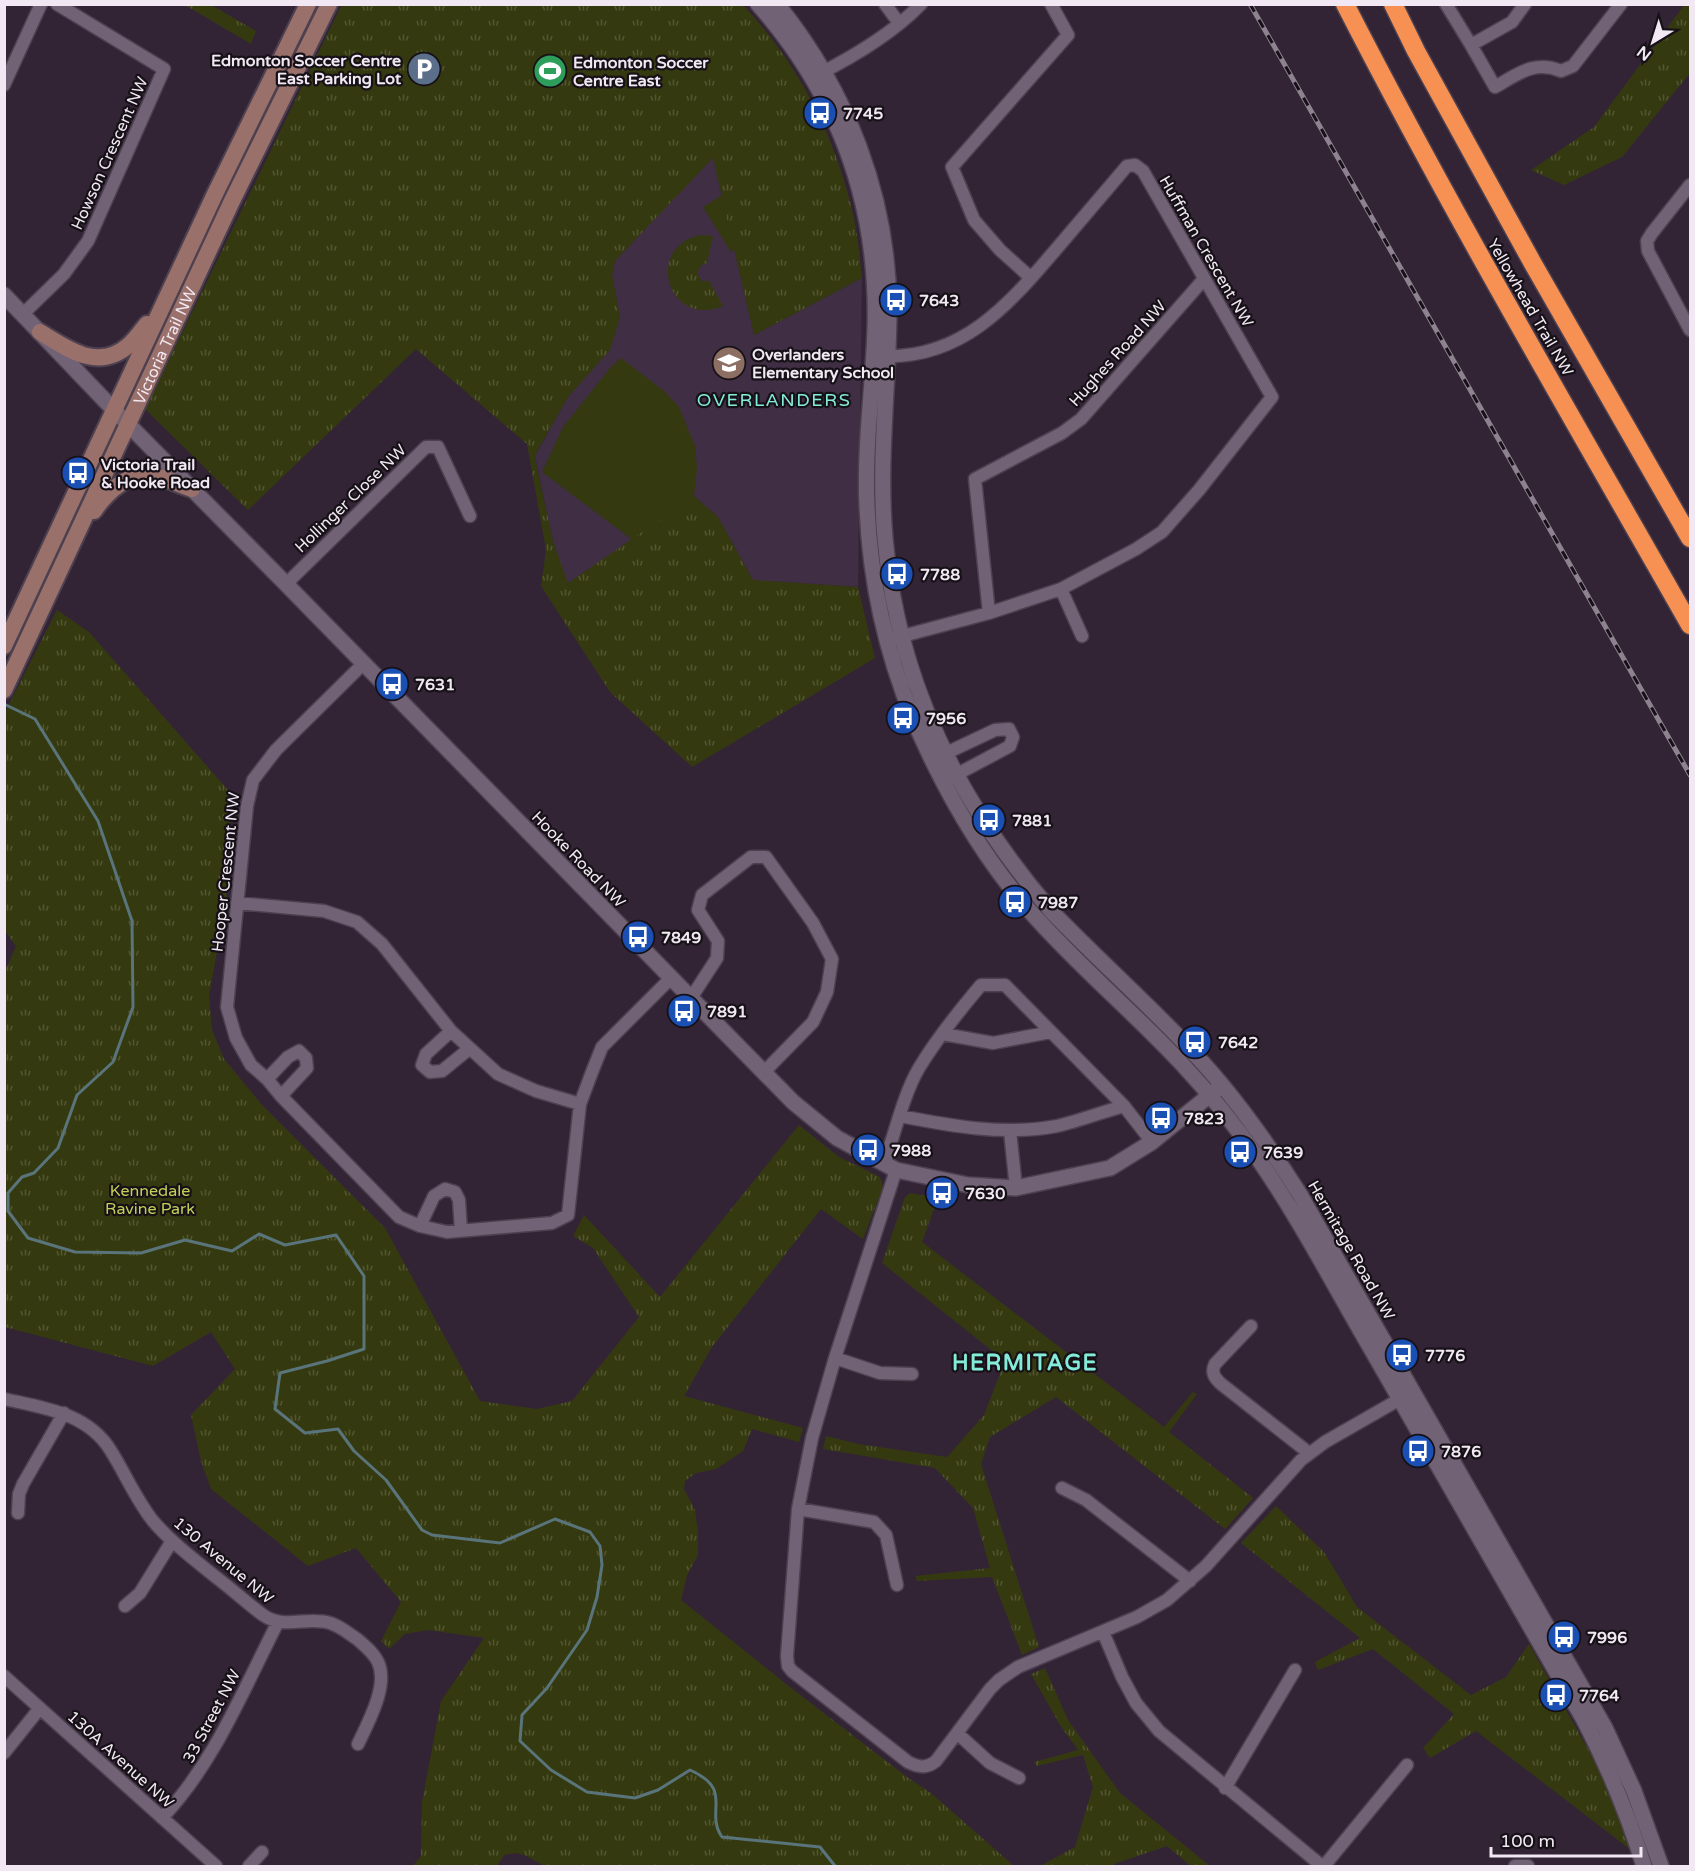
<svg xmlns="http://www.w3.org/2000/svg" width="1695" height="1871" viewBox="0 0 1695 1871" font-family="'Varela Round',sans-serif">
<defs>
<pattern id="park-tufts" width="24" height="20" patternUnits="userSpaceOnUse" patternTransform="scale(1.5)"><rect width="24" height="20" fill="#35390f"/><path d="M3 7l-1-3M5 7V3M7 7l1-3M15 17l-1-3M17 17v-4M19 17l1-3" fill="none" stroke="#535632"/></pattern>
</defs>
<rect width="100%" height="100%" fill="#322435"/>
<path fill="#402e44" d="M713 157 754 335 862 278 858 587 753 580 718 517 694 496 568 584 553 541 535 456 568 397 610 349 620 317 612 275 615 261Z"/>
<path fill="#35390f" d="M773 164 801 208 731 252 703 207Z
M621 358 664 391 679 407 695 446 697 468 694 496 683 517 638 544 542 472 563 427 610 368Z
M1030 895 1171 1037 1203 1074 1200 1077 1080 957 1026 897Z"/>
<path fill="url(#park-tufts)" d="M342 4 743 5C799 64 837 139 854 219 858 238 860 259 862 278L754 335 713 158 615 261 612 275 620 317 610 350 568 397 539 448 535 456 536 463 553 541 568 583 694 496 718 517 753 580 858 587 875 658 692 767 610 692 541 586 546 550 527 444 416 349 248 510 145 409Z
M1685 4 1690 5V73L1622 157 1564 185 1531 170 1594 127Z
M185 5H211L256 31 251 44Z
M700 235 713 236 707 263 701 265 697 273 702 281H709L723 306C669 329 643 248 700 235Z
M57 610 89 632 235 798 230 825 226 902 209 996 212 1030 224 1059 263 1106 385 1228 480 1401 537 1409 572 1401 639 1317 593 1248 573 1236 584 1215 660 1297 799 1125 839 1157 880 1177 883 1187 863 1239 821 1209 712 1347 684 1396 803 1428 799 1442 752 1429 743 1451 716 1469 696 1473 685 1481 684 1489 695 1510 698 1533V1555L687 1575 681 1600 790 1687 907 1777 931 1793 1014 1866H545L524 1855 516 1853 504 1855 497 1866H413L421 1856 422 1802 441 1701 484 1638 428 1630 405 1634 389 1649 381 1641 401 1602 356 1548 308 1566 211 1489 201 1461 191 1415 235 1369 211 1332 153 1366 5 1327 4 974 16 946 4 929 5 712Z
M910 1193 938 1198 922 1242 1164 1427 1193 1392 1197 1394 1169 1432 1253 1498 1225 1529 1056 1397 990 1437 981 1464 1039 1647 1022 1655 992 1577 917 1581 915 1576 990 1568 973 1508 935 1468 823 1449 826 1436 858 1444 947 1457 984 1415 1005 1361 882 1263 905 1197Z
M1276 1506 1324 1552 1357 1607 1471 1695 1506 1677 1529 1644 1611 1790 1631 1850 1476 1731 1430 1758 1423 1748 1454 1714 1373 1649 1318 1670 1315 1662 1360 1638 1241 1543Z
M1045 1668 1068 1720 1120 1793 1210 1866H1191L1167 1846 1114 1864 1113 1866H1040L1075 1847 1093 1787 1083 1755 1037 1766 1034 1762 1078 1750 1060 1725 1031 1674Z"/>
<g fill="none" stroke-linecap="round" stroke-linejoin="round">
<path stroke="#5a747b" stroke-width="3" d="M4 704 35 719 98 821 132 921 133 1007 113 1062 77 1095 58 1148 34 1173 22 1177 8 1193V1211L28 1238 75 1252 141 1253 185 1240 232 1251 259 1234 285 1245 336 1235 364 1276V1349L327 1361 280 1373 275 1409 305 1433 338 1429 354 1451 386 1480 422 1530 432 1535 500 1543 555 1519 590 1532 600 1546 602 1565 597 1597 587 1630 547 1688 522 1715 520 1741 551 1770 587 1792 635 1798 658 1790 690 1770C735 1790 704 1811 722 1837L820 1847 835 1866"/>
<defs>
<path id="minor" d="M885 4 899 23
M1446 4 1471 45
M1525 4 1512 22 1471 45 1495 87C1518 74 1534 60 1561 71L1573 66 1621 4
M815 76C851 58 893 33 921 4
M4 85 41 4
M1690 185 1652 233 1647 241 1648 251 1690 330
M1031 278 1000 250 974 220 952 167 1068 35 1051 4
M23 314 64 274 88 241 164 69 57 4
M881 356C963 360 1010 303 1058 247 1081 220 1104 193 1127 166L1135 165 1143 171 1272 397 1199 490 1162 532 1136 549 1061 589 989 613 895 638
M286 584 426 447H438L470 516
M1061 589 1082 636
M989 613 975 479 1062 433 1081 419 1204 279
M363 664 276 750 253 780 247 806 227 1007 236 1038 251 1065 267 1079 281 1096 399 1217 420 1226 447 1232 552 1223 568 1215 580 1104 592 1072 602 1047 671 978
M940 756 995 730 1009 729 1013 737 1010 746 950 778
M237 903 324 911 357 922 382 944 451 1031 498 1074 536 1091 580 1104
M691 998 717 958 718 941 698 910 702 895 751 857H766L813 923 832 959 827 992 813 1022 764 1072
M451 1031 426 1054 422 1065 430 1072 442 1071 469 1049
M943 1034 993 1043 1051 1032
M267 1079 288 1057 299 1051 306 1058 307 1068 281 1096
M900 1116C952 1126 1004 1136 1057 1126 1079 1121 1102 1112 1124 1106
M1010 1131 1016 1188
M884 1164C894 1136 904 1093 919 1068 937 1038 959 1011 981 985H1005L1124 1106 1152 1142
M896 1170 835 1358 812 1438 798 1509 787 1656 788 1666 792 1671 908 1762C918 1767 926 1769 936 1761L990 1689 999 1680 1018 1667 1137 1617 1167 1600 1206 1566 1301 1460 1325 1442 1407 1395
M420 1226 434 1196 445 1189 455 1192 459 1200 461 1231
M1251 1326 1215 1364C1211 1372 1214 1377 1220 1383L1309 1453
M835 1358 880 1373 912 1374
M4 1399C44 1408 88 1413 111 1451 126 1475 135 1498 153 1521 172 1543 195 1560 217 1578 233 1590 248 1604 263 1615 284 1630 307 1616 330 1623 340 1626 348 1633 357 1639 365 1646 374 1653 378 1662 389 1685 368 1723 358 1744
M1062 1488 1086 1500 1190 1581
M798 1509 874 1522 886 1535 897 1585
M18 1513 19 1494 23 1484 64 1413
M125 1606 140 1593 172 1541
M1103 1632 1122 1677 1136 1703 1159 1731 1322 1866
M4 1676 216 1866
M957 1733 990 1763 1019 1778
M4 1753 40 1708
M1225 1788 1295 1670
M162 1818C215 1762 243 1690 278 1622
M249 1866 262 1852
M1324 1866 1407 1765
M1515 1866H1528"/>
<path id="tertiary" d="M758 4C840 97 879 206 875 330 873 389 864 448 867 507 870 579 886 652 913 718 943 788 980 854 1030 911 1078 966 1134 1012 1183 1065 1210 1094 1235 1125 1257 1157 1300 1219 1335 1287 1373 1352 1443 1475 1513 1598 1584 1720 1609 1768 1628 1815 1644 1866
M777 4C847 91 888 195 889 307 889 384 878 460 885 538 897 682 959 804 1052 912 1108 970 1170 1023 1222 1085 1250 1119 1275 1155 1299 1193L1605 1728 1634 1791 1661 1866
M4 295 114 410 286 584 691 998 793 1102 837 1138 896 1170 968 1185 1016 1188 1110 1168 1152 1142 1216 1090"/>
<g id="secondary">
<path d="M40 332C68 349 98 372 129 345 136 339 141 331 147 324"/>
<path d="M94 511C106 493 129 471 152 475 166 478 179 485 192 489"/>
<path d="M4 646 215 194 308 4"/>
<path id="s1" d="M4 690 231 203 329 4"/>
</g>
<path id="motorway" d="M1345 4C1453 215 1573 419 1690 625
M1393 4 1416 51 1532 262 1690 538"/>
</defs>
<use href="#minor" stroke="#4d4150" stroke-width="15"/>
<use href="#tertiary" stroke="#4d4150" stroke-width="18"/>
<use href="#secondary" stroke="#4d4150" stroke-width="20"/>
<use href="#motorway" stroke="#4d4150" stroke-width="21"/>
<use href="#minor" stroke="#726275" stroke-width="12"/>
<use href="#tertiary" stroke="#726275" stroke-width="15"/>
<use href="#secondary" stroke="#9a706b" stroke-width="16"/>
<use href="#motorway" stroke="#f79053" stroke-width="18"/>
<defs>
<path id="rail" d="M1250 4 1690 775"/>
</defs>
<use href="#rail" stroke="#8e8290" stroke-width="5"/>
<use href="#rail" stroke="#161017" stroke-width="3" stroke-dasharray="9" stroke-linecap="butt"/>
</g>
<defs>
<symbol id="parking-disc" viewBox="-11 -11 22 22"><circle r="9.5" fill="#5c6f8a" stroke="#161017"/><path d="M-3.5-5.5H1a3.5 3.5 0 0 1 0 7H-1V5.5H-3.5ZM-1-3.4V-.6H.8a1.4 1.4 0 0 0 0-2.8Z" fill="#fff"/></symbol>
<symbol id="stadium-disc" viewBox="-11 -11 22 22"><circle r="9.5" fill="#2e9e5b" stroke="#161017"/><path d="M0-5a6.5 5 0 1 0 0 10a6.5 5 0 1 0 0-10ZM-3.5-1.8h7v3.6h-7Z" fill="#fff"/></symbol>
<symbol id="bus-disc" viewBox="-11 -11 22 22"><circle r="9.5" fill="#1a4fb4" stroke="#161017"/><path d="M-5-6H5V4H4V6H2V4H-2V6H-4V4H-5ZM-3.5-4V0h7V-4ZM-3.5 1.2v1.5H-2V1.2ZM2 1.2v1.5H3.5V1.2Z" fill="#fff"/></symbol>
<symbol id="school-disc" viewBox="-11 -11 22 22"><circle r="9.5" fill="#8d6e63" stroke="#161017"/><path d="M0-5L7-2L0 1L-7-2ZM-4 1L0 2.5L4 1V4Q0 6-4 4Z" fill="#fff"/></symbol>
</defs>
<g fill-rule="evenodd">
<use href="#parking-disc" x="405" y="50" width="38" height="38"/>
<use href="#stadium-disc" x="531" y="52" width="38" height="38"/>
<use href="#bus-disc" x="801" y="94" width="38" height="38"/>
<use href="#bus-disc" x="877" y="281" width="38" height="38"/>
<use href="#school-disc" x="710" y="344" width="38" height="38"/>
<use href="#bus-disc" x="59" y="454" width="38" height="38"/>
<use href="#bus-disc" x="878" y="555" width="38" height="38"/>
<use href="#bus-disc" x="373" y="665" width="38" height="38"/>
<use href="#bus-disc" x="884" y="699" width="38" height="38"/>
<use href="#bus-disc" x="970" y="801" width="38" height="38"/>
<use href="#bus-disc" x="996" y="883" width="38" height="38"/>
<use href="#bus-disc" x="619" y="918" width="38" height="38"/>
<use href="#bus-disc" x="665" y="992" width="38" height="38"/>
<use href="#bus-disc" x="1176" y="1023" width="38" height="38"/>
<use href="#bus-disc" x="1142" y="1099" width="38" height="38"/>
<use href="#bus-disc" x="849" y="1131" width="38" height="38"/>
<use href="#bus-disc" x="1221" y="1133" width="38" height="38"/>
<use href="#bus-disc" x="923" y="1174" width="38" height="38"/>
<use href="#bus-disc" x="1383" y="1336" width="38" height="38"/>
<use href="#bus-disc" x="1399" y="1432" width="38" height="38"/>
<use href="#bus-disc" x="1545" y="1618" width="38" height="38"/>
<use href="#bus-disc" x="1537" y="1676" width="38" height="38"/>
</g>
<g text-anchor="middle" stroke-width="4.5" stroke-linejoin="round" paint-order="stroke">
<g font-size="16" font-weight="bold" fill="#f1e8f3" stroke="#161017" text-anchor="start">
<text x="401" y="66" text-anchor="end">Edmonton Soccer Centre<tspan x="401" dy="18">East Parking Lot</tspan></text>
<text x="573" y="68">Edmonton Soccer<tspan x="573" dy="18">Centre East</tspan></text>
<text x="843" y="119">7745</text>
<text x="919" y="306">7643</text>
<text x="752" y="360">Overlanders<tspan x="752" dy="18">Elementary School</tspan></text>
<text x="101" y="470">Victoria Trail<tspan x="101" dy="18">&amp; Hooke Road</tspan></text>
<text x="920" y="580">7788</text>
<text x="415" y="690">7631</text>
<text x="926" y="724">7956</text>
<text x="1012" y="826">7881</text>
<text x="1038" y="908">7987</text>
<text x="661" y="943">7849</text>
<text x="707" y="1017">7891</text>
<text x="1218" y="1048">7642</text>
<text x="1184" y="1124">7823</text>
<text x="891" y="1156">7988</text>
<text x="1263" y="1158">7639</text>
<text x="965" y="1199">7630</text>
<text x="1425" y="1361">7776</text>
<text x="1441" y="1457">7876</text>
<text x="1587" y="1643">7996</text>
<text x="1579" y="1701">7764</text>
</g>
<g font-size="16" fill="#f1e8f3" stroke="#161017">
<text transform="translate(109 153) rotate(-66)" y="6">Howson Crescent NW</text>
<text transform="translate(1207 251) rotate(60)" y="6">Huffman Crescent NW</text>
<text transform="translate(1531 307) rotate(60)" y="6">Yellowhead Trail NW</text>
<text dy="6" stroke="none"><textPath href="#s1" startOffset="380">Victoria Trail NW</textPath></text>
<text transform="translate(1117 353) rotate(-48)" y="6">Hughes Road NW</text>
<text transform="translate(350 498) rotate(-44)" y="6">Hollinger Close NW</text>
<text transform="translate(579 859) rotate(46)" y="6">Hooke Road NW</text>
<text transform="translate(225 872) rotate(-84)" y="6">Hooper Crescent NW</text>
<text transform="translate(1352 1250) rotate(60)" y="6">Hermitage Road NW</text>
<text transform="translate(224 1560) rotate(40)" y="6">130 Avenue NW</text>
<text transform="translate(211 1716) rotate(-62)" y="6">33 Street NW</text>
<text transform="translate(121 1759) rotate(42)" y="6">130A Avenue NW</text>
</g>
<g font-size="16" fill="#c4d055" stroke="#161017">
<text x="150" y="1196">Kennedale<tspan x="150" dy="18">Ravine Park</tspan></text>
</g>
<g font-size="18" letter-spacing="1.5" fill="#85ebd9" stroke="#161017">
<text x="774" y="406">OVERLANDERS</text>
</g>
<g font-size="22" font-weight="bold" letter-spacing="1.5" fill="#85ebd9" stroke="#161017">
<text x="1025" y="1370">HERMITAGE</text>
</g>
</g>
<rect width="1695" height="1871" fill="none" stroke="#f1e8f3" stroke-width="12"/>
<g transform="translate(1653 42) rotate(218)" stroke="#161017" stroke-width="4.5" paint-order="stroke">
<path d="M0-4.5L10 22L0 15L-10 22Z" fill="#f1e8f3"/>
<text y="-9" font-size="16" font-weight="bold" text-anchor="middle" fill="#f1e8f3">N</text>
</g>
<path d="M1491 1847v9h150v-9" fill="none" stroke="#f1e8f3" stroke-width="3"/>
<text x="1500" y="1847" font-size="18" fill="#f1e8f3" stroke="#161017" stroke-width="4.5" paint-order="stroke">100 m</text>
</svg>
